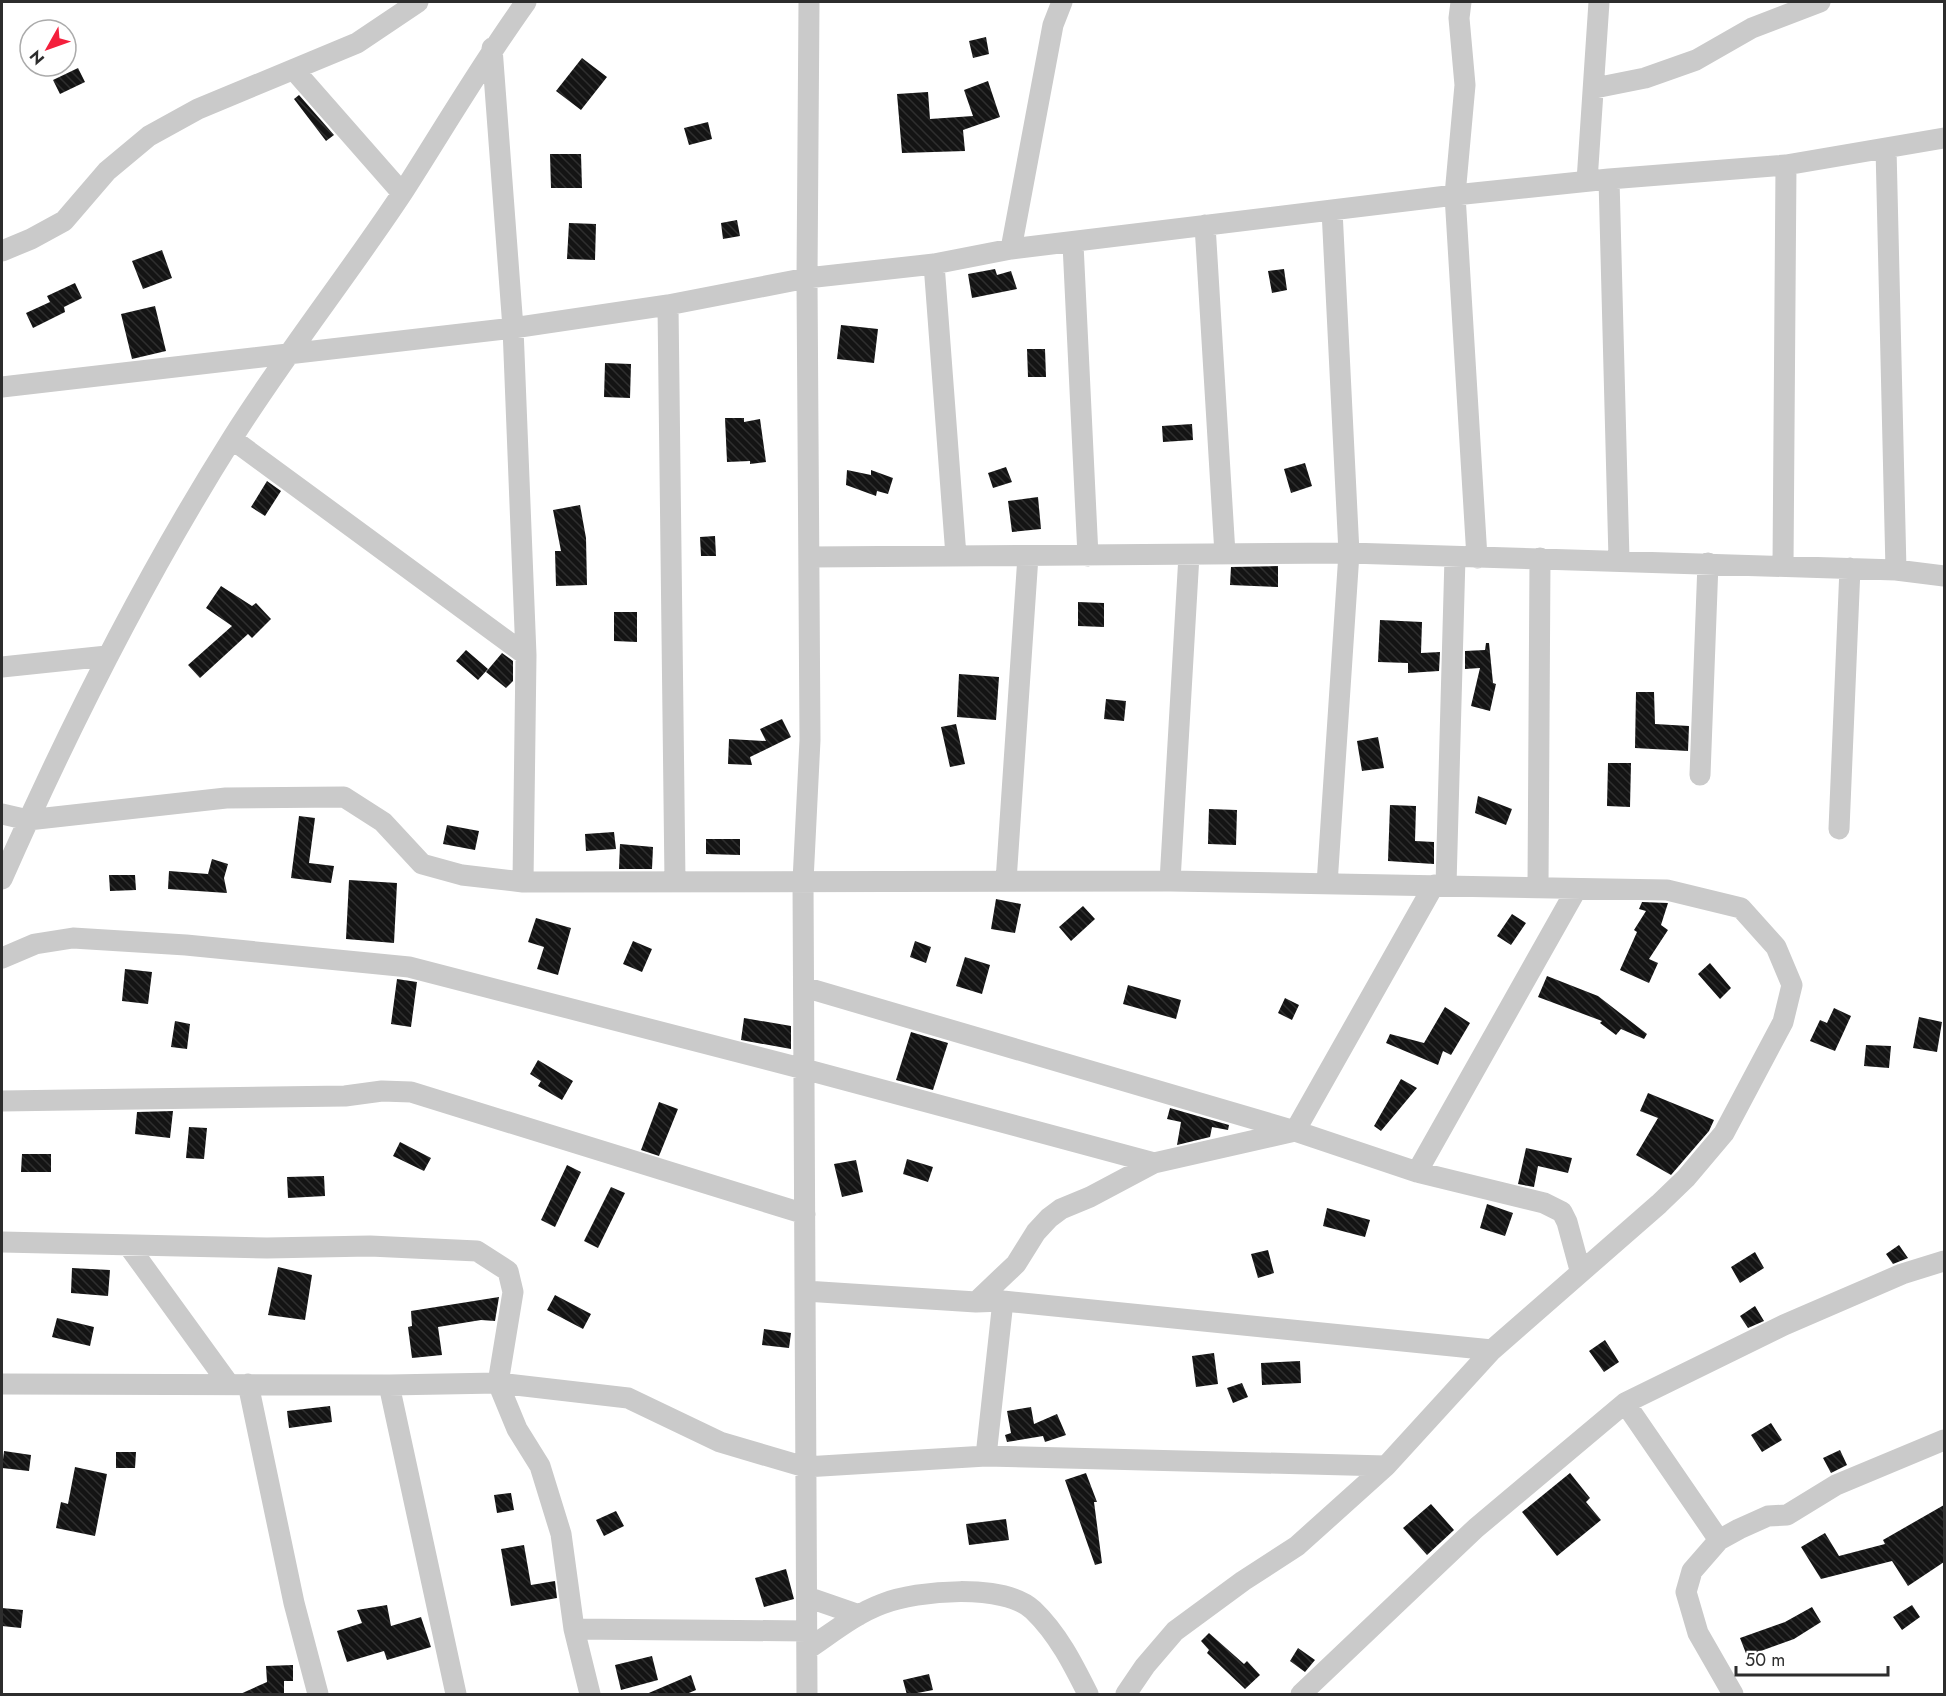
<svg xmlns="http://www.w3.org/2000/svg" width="1946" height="1696" viewBox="0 0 1946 1696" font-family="Jost,sans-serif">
<defs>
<pattern id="building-back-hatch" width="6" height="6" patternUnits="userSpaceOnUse" patternTransform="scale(1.5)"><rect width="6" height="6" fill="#141414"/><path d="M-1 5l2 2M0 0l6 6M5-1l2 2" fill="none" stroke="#2e2e2e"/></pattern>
</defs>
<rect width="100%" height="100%" fill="#fff"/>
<path fill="url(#building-back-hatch)" d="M986 37 989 54 973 58 969 41Z
M582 58 607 77 581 110 556 91Z
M78 68 85 82 60 94 53 80Z
M988 81 1000 117 963 130 965 151 902 153 897 94 928 92 930 119 973 116 964 90Z
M299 95 334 135 326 141 294 99Z
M708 122 712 139 689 145 684 128Z
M550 154H581L582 188H551Z
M737 220 740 236 723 239 721 223Z
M569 223 596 224 595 260 567 259Z
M162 250 172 278 143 289 132 261Z
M995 269 997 275 1011 271 1017 289 972 298 968 274Z
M1284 269 1287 290 1272 293 1268 271Z
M75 283 82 298 64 307 65 312 33 328 26 313 50 302 47 296Z
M155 306 166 351 132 359 121 314Z
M841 325 878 329 874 363 837 359Z
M1027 349H1045L1046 377H1028Z
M605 363 631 364 630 398 604 397Z
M725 418H744V422L760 419 766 462 750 464V461L727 462Z
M1192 424 1193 440 1163 442 1162 426Z
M1305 463 1312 486 1291 493 1284 469Z
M1006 467 1012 482 993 488 988 473Z
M847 470 871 475V470L893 478 888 494 877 491 876 496 846 485Z
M267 481 281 491 265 516 251 507Z
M1038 497 1041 529 1012 532 1008 501Z
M580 505 586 538 587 585 556 586 555 551H561L553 510Z
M715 536 716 556H701L700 537Z
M1278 566V587L1230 585 1231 567Z
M221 586 252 606 256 603 271 619 252 638 248 634 200 678 188 665 232 626 206 608Z
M1078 602 1104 603V627L1078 626Z
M614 612H637V642L614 641Z
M1380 620 1422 622 1421 653 1440 652 1439 671 1408 673V663L1378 662Z
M1486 643H1489L1493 683 1496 684 1490 711 1471 706 1480 668 1465 669V651L1485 650Z
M466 650 488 669 478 680 456 661Z
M502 653 513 661V681L506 688 486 672Z
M959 674 999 677 996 720 957 717Z
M1636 692H1654L1655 724 1689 726 1688 751 1635 748Z
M1106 699 1126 701 1124 721 1104 719Z
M782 719 791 737 750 757 752 765 728 764 729 739 766 741 760 729Z
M956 724 965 764 950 767 941 727Z
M1378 737 1384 768 1362 771 1357 741Z
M1608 763H1631L1630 807 1607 806Z
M1478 796 1512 809 1506 825 1475 813Z
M1390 805 1416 806 1415 841 1434 842V864L1388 861Z
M1209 809 1237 810 1236 845 1208 844Z
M299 816 315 818 309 863 334 866 331 883 291 878Z
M447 825 479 831 475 850 443 844Z
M614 832 616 849 586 851 585 834Z
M706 839H740V855L706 854Z
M620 844 653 847 652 869H619Z
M212 859 228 864 224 878 227 893 168 889 169 871 208 874Z
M109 875H135L136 890 110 891Z
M349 880 397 883 394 943 346 939Z
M996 899 1021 904 1015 933 991 929Z
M1642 902 1668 903 1661 925 1668 930 1649 959 1658 963 1649 983 1620 970 1637 932 1634 930 1646 911 1639 909Z
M1083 906 1095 919 1071 941 1059 927Z
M1512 914 1526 923 1511 945 1497 936Z
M536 918 571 928 558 975 537 969 544 947 528 942Z
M633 941 652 949 642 972 623 964Z
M915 941 931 947 926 963 910 957Z
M965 957 990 965 982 994 956 986Z
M1710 963 1731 988 1720 999 1698 974Z
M125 969 152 972 148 1004 122 1001Z
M1547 976 1598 996 1647 1034 1644 1039 1621 1029 1616 1035 1600 1023 1602 1021 1538 997Z
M397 979 417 982 411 1027 391 1024Z
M1128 985 1181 1000 1176 1019 1123 1004Z
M1285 998 1299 1005 1292 1020 1278 1013Z
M1445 1007 1470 1023 1451 1055 1443 1051 1438 1065 1386 1043 1390 1034 1424 1043Z
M1834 1008 1851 1016 1835 1051 1810 1041 1820 1020 1827 1023Z
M1919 1017 1942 1022 1937 1052 1913 1048Z
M744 1018 791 1026V1049L741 1040Z
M175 1021 190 1024 187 1049 171 1047Z
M911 1032 948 1043 933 1090 896 1080Z
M1866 1045 1891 1046 1889 1068 1864 1066Z
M538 1060 573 1081 562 1100 538 1086 541 1081 530 1074Z
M1401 1079 1417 1088 1381 1131 1374 1126Z
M1648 1093 1714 1120 1709 1131 1671 1175 1636 1155 1658 1118 1640 1111Z
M659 1102 678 1109 659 1156 641 1150Z
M1170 1108 1229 1125 1228 1130 1212 1127 1210 1137 1177 1145 1181 1122 1167 1119Z
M173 1111 170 1138 135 1134 137 1112Z
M189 1127 207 1128 204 1159 186 1158Z
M400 1142 431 1158 424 1171 393 1156Z
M1526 1148 1572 1158 1568 1173 1538 1166 1534 1187 1518 1184Z
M22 1154H51V1172H21Z
M907 1159 933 1167 928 1182 903 1174Z
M856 1160 863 1192 842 1197 834 1164Z
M567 1165 581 1172 555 1227 541 1220Z
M324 1176 325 1196 288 1198 287 1177Z
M611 1187 625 1193 598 1248 584 1241Z
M1487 1204 1513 1213 1505 1236 1480 1228Z
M1327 1208 1370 1220 1365 1237 1323 1226Z
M1899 1245 1908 1258 1893 1264 1886 1254Z
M1268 1250 1274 1273 1258 1278 1251 1254Z
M1755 1252 1764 1268 1740 1283 1731 1267Z
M278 1267 312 1275 305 1320 268 1315Z
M72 1268 110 1270 108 1296 71 1293Z
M555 1295 591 1314 583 1329 547 1310Z
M499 1297 495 1321 481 1320 438 1327 442 1355 412 1358 408 1327 412 1326 411 1311Z
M1755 1306 1764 1321 1748 1328 1740 1316Z
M57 1318 94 1327 90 1346 52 1337Z
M764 1329 791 1333 789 1348 762 1345Z
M1605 1340 1619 1362 1604 1372 1589 1351Z
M1214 1353 1218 1384 1196 1387 1192 1356Z
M1300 1361 1301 1383 1262 1385 1261 1363Z
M1242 1383 1248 1397 1233 1403 1227 1388Z
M330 1406 332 1422 289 1428 287 1411Z
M1031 1407 1034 1424 1057 1414 1066 1435 1045 1442 1043 1436 1007 1442 1005 1435 1011 1433 1007 1411Z
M1771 1423 1782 1440 1762 1452 1751 1435Z
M1840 1450 1847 1465 1831 1473 1823 1458Z
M4 1451 31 1455 29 1471 2 1468Z
M116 1452H136L135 1468H116Z
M75 1467 107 1474 95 1536 56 1528 61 1502 68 1504Z
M1086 1473 1097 1502H1094L1102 1563 1095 1565 1065 1480Z
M1570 1473 1590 1498 1586 1502 1601 1520 1557 1556 1522 1512Z
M511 1493 514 1510 497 1513 494 1495Z
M1431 1504 1454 1530 1427 1555 1403 1528Z
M1944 1505V1562L1908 1586 1892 1561 1821 1579 1801 1547 1825 1533 1839 1556 1885 1544 1883 1540Z
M616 1511 624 1526 604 1536 596 1520Z
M1006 1519 1009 1540 969 1545 966 1524Z
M524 1545 531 1585 555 1581 557 1598 511 1606 501 1549Z
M786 1569 794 1599 764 1607 755 1578Z
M387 1605 391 1626 421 1617 431 1647 387 1660 384 1651 347 1662 337 1631 362 1623 357 1610Z
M1912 1605 1920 1617 1902 1630 1893 1617Z
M1812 1607 1821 1622 1794 1639 1747 1656 1740 1638 1785 1622Z
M2 1608 23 1610 21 1628 2 1626Z
M1209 1633 1244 1664 1247 1661 1260 1675 1245 1689 1207 1653 1209 1650 1201 1641Z
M1298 1648 1315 1660 1305 1672 1290 1661Z
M652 1656 658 1680 621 1690 615 1665Z
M293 1665V1681H284V1695H238L267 1682 266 1666Z
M929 1674 933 1690 907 1695 903 1680Z
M691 1675 696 1690 684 1695H644Z"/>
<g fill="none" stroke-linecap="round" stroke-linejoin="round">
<path stroke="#cacaca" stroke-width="21" d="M1461 2 1459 18 1465 85 1455 195 1477 558
M492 48 513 328 526 655 523 882
M294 70 402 193
M1595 88 1645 78 1696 60 1752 28 1820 2
M1886 148 1896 570
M1609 179 1619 559
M1587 181 1599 2
M1205 225 1225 554
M1073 244 1088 556
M1011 249 1053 25 1062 2
M2 251 31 239 64 221 107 171 149 136 198 109 357 43 418 2
M934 264 956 556
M668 305 675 881
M2 387 513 328 668 305 807 278 934 264 1011 249 1455 195 1609 179 1786 165 1944 138
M232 439 526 655
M811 557 1349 553 1896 570 1944 576
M1783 566 1786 165
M2 667 107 656
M1700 775 1708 563
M2 814 28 820 226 798 344 797 383 822 422 864 462 875 523 882 1170 881 1667 890 1741 908 1776 947 1792 985 1783 1022 1724 1133 1686 1178 1659 1204 1492 1350 1386 1466 1297 1546 1243 1581 1175 1631 1145 1666 1126 1694
M1839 829 1850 568
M2 879C69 727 144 578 233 437 286 353 348 275 403 192 444 128 482 63 526 2
M1006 881 1028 556
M1170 881 1189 555
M1327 884 1349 553 1332 210
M1446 885 1455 557
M1538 887 1540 558
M2 958 35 944 73 938 186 945 409 967 804 1069 1154 1163 1295 1131 1434 885
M804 987 1295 1131 1417 1172 1544 1203 1562 1212 1567 1222 1580 1270
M2 1101 345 1096 382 1091 411 1092 805 1214
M1417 1172 1576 890
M2 1242 267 1248 370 1246 477 1251 508 1271 513 1292 498 1383 517 1429 540 1466 561 1534 574 1629 590 1694
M128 1245 228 1383
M805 1291 976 1302 1003 1301 1492 1350
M976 1302 1016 1264 1036 1232 1049 1218 1061 1209 1090 1197 1154 1163
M2 1384 389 1385 498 1383 628 1398 720 1442 805 1467 986 1456 1386 1466
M248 1384 294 1603 318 1694
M389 1385 456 1694
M1625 1403 1719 1540
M986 1456 1003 1301
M807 1597 859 1615
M574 1629 807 1631
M808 1649C832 1633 855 1614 882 1604 918 1590 1004 1583 1033 1610 1058 1634 1073 1664 1088 1694
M807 1694 803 881 810 740 807 278 809 2
M1301 1694 1476 1528 1625 1403 1784 1325 1902 1274 1944 1261
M1733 1694 1698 1633 1686 1592 1692 1571 1719 1540 1739 1529 1768 1516 1787 1515 1836 1485 1944 1440"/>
</g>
<rect width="1946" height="1696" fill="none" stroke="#2d2d2d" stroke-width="6"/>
<g transform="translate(48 48) rotate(230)"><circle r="28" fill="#ffffff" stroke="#ababab" stroke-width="1.5"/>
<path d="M0-4.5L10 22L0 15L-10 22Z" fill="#f41f3c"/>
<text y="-9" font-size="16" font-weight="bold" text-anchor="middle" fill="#2d2d2d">N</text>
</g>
<path d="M1736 1666v9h152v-9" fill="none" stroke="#2d2d2d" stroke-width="3"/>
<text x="1745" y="1666" font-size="18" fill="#2d2d2d" stroke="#ffffff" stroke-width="4.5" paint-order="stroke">50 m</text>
</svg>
